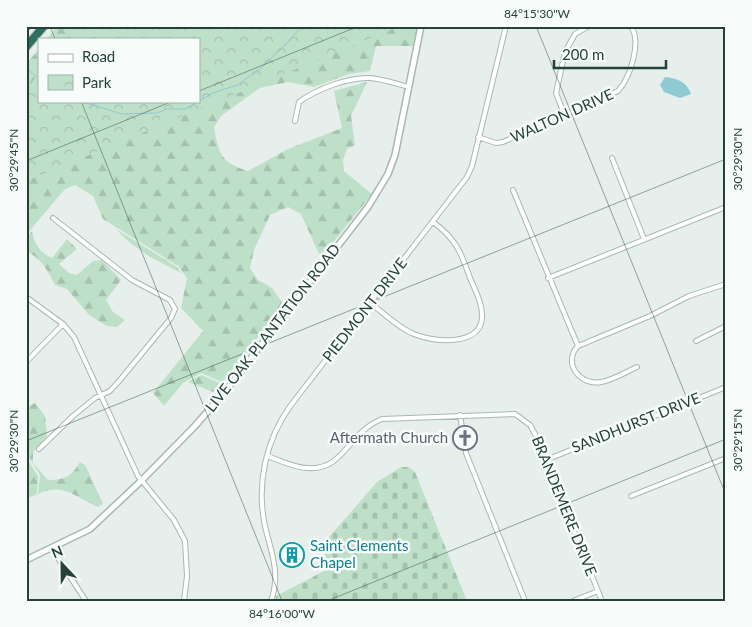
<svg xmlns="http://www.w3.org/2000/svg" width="752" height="627" viewBox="0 0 752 627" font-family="Lato,sans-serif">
<defs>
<pattern id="forest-firs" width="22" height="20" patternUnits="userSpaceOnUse" patternTransform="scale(1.25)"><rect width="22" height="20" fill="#bfe0c8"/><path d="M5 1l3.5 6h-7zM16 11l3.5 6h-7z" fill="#a4c1ad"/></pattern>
<pattern id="wetland-marsh" width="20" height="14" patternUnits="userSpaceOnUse" patternTransform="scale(1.25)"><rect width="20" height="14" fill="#bfe0c8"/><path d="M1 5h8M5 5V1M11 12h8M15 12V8" fill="none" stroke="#a4c1ad"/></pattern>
<pattern id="cemetery-stones" width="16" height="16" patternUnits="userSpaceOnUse" patternTransform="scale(1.25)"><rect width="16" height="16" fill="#bfe0c8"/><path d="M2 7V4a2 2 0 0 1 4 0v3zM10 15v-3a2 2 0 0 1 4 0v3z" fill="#a4c1ad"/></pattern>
<pattern id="park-crowns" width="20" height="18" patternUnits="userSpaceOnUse" patternTransform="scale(1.25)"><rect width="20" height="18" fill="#bfe0c8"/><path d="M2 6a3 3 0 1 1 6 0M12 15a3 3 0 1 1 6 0" fill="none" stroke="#a4c1ad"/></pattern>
</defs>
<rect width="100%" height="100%" fill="#e6efeb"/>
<path fill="url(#forest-firs)" d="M57 26 418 27 414 46H376L370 71 349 74 314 87 288 82 260 88 221 116 214 127C219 154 220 162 248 171L288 149 342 128 334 91 367 82 351 116 355 145 347 149 343 160 344 171 372 194 326 251 319 254 301 214 288 207 270 215 254 250 250 268 258 280 272 288 284 305 222 382 201 373 183 383 164 406 153 393 203 331 181 308 187 278 178 266 103 219 93 196 75 185 65 189 26 235V64L39 49V101H199V39H47Z
M32 231C34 243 40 253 52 258L67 239 77 249 59 264 69 273 77 275 93 261 102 260 121 280 106 300 113 312 125 320 117 327 107 326 89 315 67 289 55 285C48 271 41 258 26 251V239Z
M201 375 220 383 213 392 188 382Z
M35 403 45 416 47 436 33 452V463L48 480C65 480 72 476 80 462L85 465 103 504 98 507C75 497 63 482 38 494L40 475 26 453V408Z
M26 457 38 476 37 494 26 499Z"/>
<path fill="url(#wetland-marsh)" d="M116 229 177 267 181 273 150 257 129 242Z"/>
<path fill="url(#cemetery-stones)" d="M401 467H409L415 472 467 601H275L276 596 328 569 323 544 377 482Z"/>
<path fill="url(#park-crowns)" d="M74 26H400L26 181V90L39 73V101H199V39H64Z"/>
<path fill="#8ec9d4" d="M665 77C677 78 687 82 691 94L680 98 664 92 660 85Z"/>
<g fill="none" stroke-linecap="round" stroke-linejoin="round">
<path stroke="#8ec9d4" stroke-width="1" d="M28 70 37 77
M80 101 122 114 157 113 166 109H185L213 93 237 85 259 70 288 42 302 26"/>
<defs>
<path id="minor" d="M564 114 556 93 565 52 575 34 589 26
M295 121 299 102C317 89 348 77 370 78 383 79 397 84 409 87
M478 137 496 143 503 142 618 91C630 78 642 42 631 26
M612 158 644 239
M513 190 578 346
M548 278 726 207
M26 297 63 324 74 337 138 476 174 520 185 541 187 576 184 601
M370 303C384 313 398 328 414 334 432 342 480 347 482 318 483 304 475 290 470 278 461 252 456 239 433 222
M696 341 726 326
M578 346 650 316 689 296 726 284
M578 346C562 363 580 386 601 382 613 380 626 372 637 367
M26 362 63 324
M460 415 466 453 525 601
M39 449 73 416 95 398 110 391 120 380 171 318 175 309 170 300 132 280 53 218
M267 456C280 460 294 468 308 468 344 471 348 432 382 419L515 414 530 425 535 434 602 601
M546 460 726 387
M631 496 726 458
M52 549 86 601
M271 601C281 573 271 552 265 526 256 484 266 439 291 405L467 177 472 166 506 26
M573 601 598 591"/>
<path id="tertiary" d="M26 560 90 529 141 481 194 427 224 393 368 207 388 174 395 155 421 26"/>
<path id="motorway" d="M26 27 27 26
M26 47 44 26"/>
</defs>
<use href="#minor" stroke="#a8b8b2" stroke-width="6"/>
<use href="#tertiary" stroke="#a8b8b2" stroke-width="8"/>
<use href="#motorway" stroke="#c2cac8" stroke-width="10"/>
<use href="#minor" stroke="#fff" stroke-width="4"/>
<use href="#tertiary" stroke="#fff" stroke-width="5"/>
<use href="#motorway" stroke="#2f6f62" stroke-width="8"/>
</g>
<path fill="none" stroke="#24423a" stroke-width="1" stroke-opacity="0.45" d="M50 26 55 39M536 26 726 495M199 91 359 26M81 101 282 601M26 161 173 101M26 441 726 159M327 601 726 439"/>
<defs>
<symbol id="church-ring" viewBox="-11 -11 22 22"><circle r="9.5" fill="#f7fbf9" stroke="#6b7280" stroke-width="1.5"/><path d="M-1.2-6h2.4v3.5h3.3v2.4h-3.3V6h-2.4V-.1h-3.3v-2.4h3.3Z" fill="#6b7280"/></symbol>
<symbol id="building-ring" viewBox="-11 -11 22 22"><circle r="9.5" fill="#f7fbf9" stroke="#0f9aa8" stroke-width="1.5"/><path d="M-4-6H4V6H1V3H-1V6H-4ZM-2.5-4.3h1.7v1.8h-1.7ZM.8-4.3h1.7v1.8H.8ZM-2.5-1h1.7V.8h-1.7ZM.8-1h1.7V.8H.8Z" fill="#0f9aa8"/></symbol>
</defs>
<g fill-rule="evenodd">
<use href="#church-ring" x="451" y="424" width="28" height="28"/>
<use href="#building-ring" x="278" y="541" width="28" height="28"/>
</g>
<g text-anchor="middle" stroke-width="5" stroke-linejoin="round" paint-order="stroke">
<g font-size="15" fill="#24423a" stroke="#f7fbf9">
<text transform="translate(562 116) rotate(-24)" y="5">WALTON DRIVE</text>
<text transform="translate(365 310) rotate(-52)" y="5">PIEDMONT DRIVE</text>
<text transform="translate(273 328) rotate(-52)" y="5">LIVE OAK PLANTATION ROAD</text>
<text transform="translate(636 423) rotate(-22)" y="5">SANDHURST DRIVE</text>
<text transform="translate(564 506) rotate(68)" y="5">BRANDEMERE DRIVE</text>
</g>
<g font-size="15" fill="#5b616d" stroke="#f7fbf9" text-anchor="end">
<text x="448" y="443">Aftermath Church</text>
</g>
<g font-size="15" fill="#0d838f" stroke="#f7fbf9" text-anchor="start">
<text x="310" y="551">Saint Clements<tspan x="310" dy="17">Chapel</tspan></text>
</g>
</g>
<rect width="752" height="627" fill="none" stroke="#f7fbf9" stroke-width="55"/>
<rect x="38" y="38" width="162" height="65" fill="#f7fbf9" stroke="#a3b1ad"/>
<rect x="48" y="54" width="25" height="8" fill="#ffffff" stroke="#a3b1ad"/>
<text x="82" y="62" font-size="15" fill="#24423a">Road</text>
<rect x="48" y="75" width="25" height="15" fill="url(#park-crowns)" stroke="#a3b1ad"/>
<text x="82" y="88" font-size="15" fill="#24423a">Park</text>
<g transform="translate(62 564) rotate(338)" stroke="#f7fbf9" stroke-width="4" paint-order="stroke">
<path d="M0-4L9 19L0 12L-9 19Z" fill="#24423a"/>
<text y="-8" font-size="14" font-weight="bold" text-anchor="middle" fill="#24423a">N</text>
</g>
<path d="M554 60v8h112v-8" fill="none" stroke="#24423a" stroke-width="2.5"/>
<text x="562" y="60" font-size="15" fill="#24423a" stroke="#f7fbf9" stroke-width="4" paint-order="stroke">200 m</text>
<rect x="28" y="28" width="696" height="572" fill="none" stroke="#24423a" stroke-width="2"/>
<g font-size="12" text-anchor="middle" fill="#24423a">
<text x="537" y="18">84°15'30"W</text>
<text transform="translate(738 159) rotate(-90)" y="4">30°29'30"N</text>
<text transform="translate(14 160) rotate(-90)" y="4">30°29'45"N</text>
<text transform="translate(738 440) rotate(-90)" y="4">30°29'15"N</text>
<text transform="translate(14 441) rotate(-90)" y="4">30°29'30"N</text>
<text x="282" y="618">84°16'00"W</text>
</g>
</svg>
